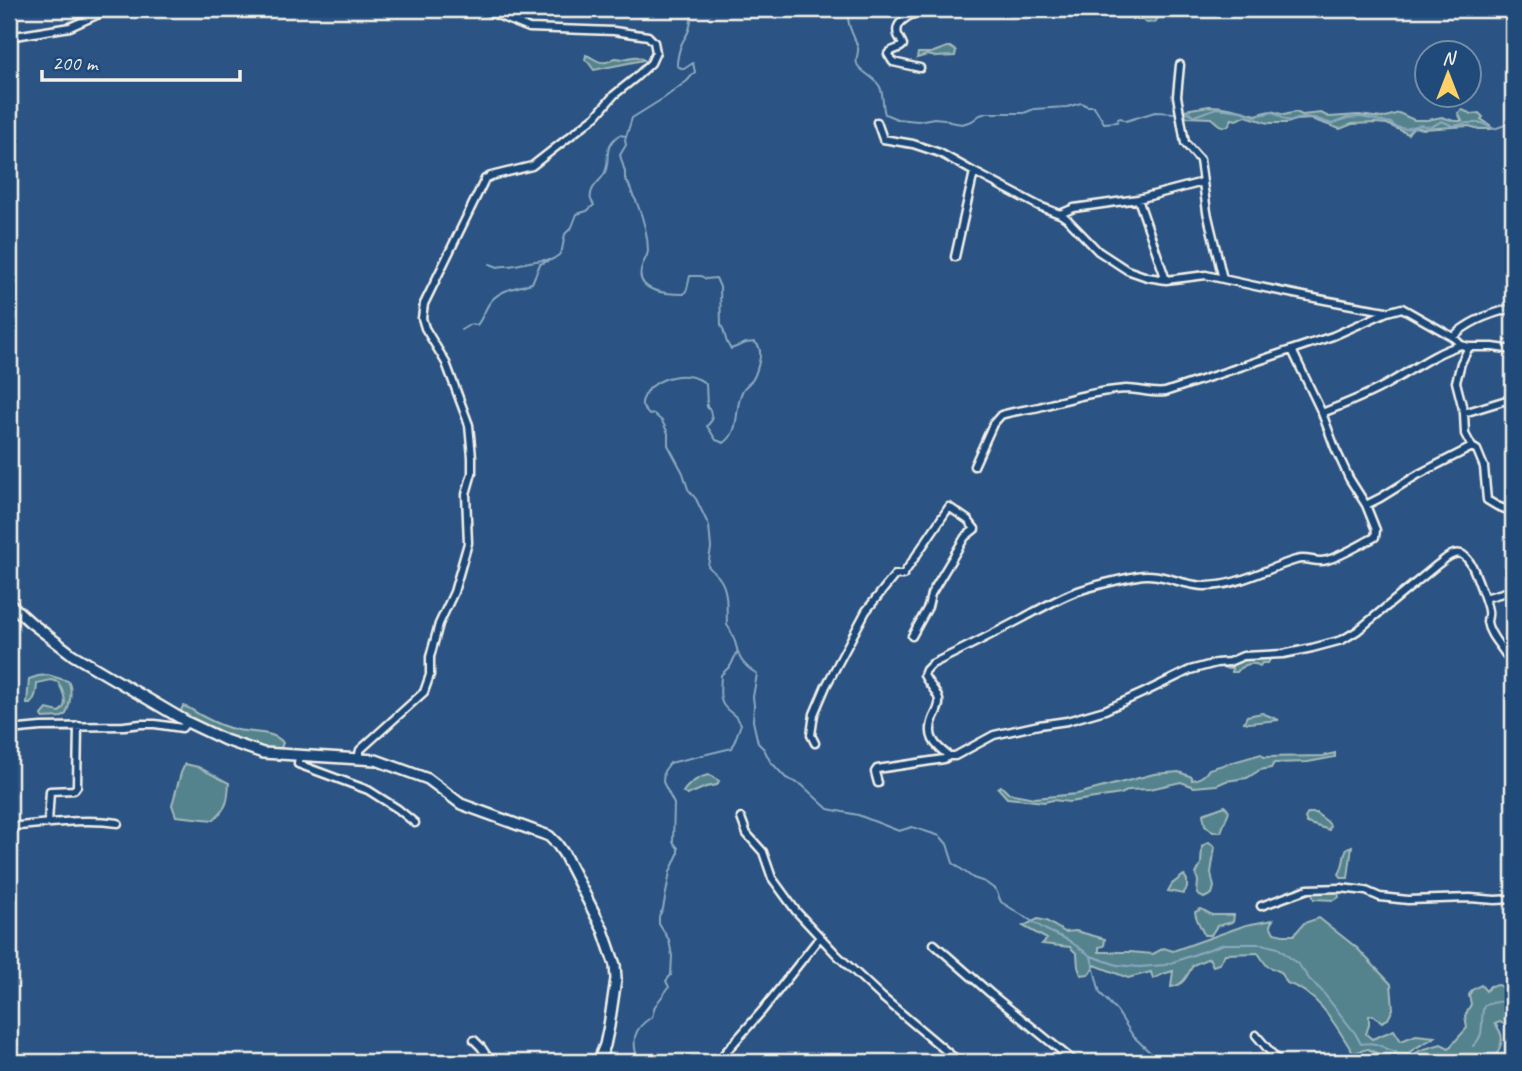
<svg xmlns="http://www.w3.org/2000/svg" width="1522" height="1071" viewBox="0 0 1522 1071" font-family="Caveat,sans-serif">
<rect width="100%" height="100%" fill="#2b5383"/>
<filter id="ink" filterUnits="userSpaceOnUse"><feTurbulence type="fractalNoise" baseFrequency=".0143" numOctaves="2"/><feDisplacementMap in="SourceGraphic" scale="14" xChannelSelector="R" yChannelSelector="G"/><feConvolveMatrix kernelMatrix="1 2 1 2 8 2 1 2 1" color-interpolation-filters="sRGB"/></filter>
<g filter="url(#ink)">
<path fill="#55838d" stroke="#a4baba" stroke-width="2" d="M1140 12 1154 13 1158 18 1155 22 1147 23 1141 19H1132V14Z
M947 47H950L956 51 955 56 936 57 927 55 917 58 918 53H931Z
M586 55C593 57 598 64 606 62 616 60 607 59 617 58 619 58 621 59 623 59 632 58 636 54 644 60L594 70 588 62 585 60Z
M1209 106C1225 106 1240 110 1256 115 1270 110 1271 110 1284 115L1296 112 1302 115 1321 113 1329 117 1359 115 1382 118 1399 113 1414 120H1427L1442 117 1454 121H1462L1458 113 1462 110 1472 114 1479 113 1483 117 1481 119 1490 125 1491 129H1479L1469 126 1423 129C1415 126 1412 127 1408 134L1387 124 1375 123 1352 124 1340 129 1311 119 1296 120 1287 123H1268L1246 116 1236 120 1232 119 1228 126C1220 128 1217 123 1211 118L1186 117 1184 110Z
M1268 657 1271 658 1268 663H1262L1260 666C1252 661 1242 665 1237 672H1232V667L1228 669 1225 668C1238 658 1252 661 1268 657Z
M48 675 68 681C73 689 70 705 66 714L62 717 43 718 42 715 47 709 59 712C70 706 63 691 58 682L51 680 37 683C37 690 35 699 30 704H27L29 679 38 676Z
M183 706C192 708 194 712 202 716 213 722 226 728 238 730 252 733 275 731 283 743L280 750 267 752 208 729 180 713Z
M1262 713 1279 720 1249 723 1244 722 1247 716Z
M1335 753V757L1308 762 1274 763 1271 768 1260 770 1247 778 1226 781 1217 785 1194 787 1181 782 1150 789 1129 790 1121 794 1069 802 1053 800 1044 802 1007 798 998 788 1001 786 1008 793 1034 798 1077 794 1154 774 1179 772 1192 777V780C1200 779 1205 776 1209 769L1261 754 1264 757 1323 756Z
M185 764 198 767 229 783C228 802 227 808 213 820L176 816 172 805 181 773Z
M709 775 719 781 717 785 706 787 687 795 683 792C688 784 700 776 709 775Z
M1225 806 1229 811 1221 832H1213L1205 825 1203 814Z
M1308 813H1316C1321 818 1326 819 1330 825L1329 830 1307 823 1305 818Z
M1209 842 1215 847 1211 873 1214 887 1212 894 1204 898 1197 894 1198 881 1196 874 1201 864 1202 846Z
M1352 846 1348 878H1342L1339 874C1344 866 1343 857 1347 848Z
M1184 875 1187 880V888L1183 894 1168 891 1172 884Z
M1316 890 1338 892 1339 897 1334 900 1314 899 1312 894Z
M1201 909 1212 915H1234L1233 922 1217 926 1211 935H1204C1201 926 1196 921 1195 912Z
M1319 918 1357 948 1391 984 1393 1009 1388 1019 1382 1022 1373 1015 1369 1016V1025L1366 1034 1372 1039 1394 1030 1401 1041 1416 1035 1435 1037C1422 1045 1410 1050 1399 1060L1380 1055 1368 1049 1353 1053C1336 1026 1319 993 1287 983L1281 972 1267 966 1258 953 1225 954 1219 964 1213 966 1209 958 1193 965C1187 976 1184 985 1171 987L1173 971 1163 974 1153 979 1151 972 1128 978 1095 965 1089 974 1081 975 1078 967 1077 954 1070 947 1042 944 1047 939 1023 926 1038 919 1046 921 1065 932 1076 931 1105 939 1104 946 1099 947V952H1130L1153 954 1164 948 1173 951 1246 925 1273 920 1270 925 1274 933 1283 935H1294L1304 923Z
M1513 980V1029L1500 1022 1495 1024C1506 1037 1502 1044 1495 1058L1483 1057 1479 1062H1401L1421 1050 1441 1044 1449 1048 1467 1028 1465 1016 1471 1004 1469 995 1472 990 1481 985 1486 991 1490 986 1499 985 1508 991Z"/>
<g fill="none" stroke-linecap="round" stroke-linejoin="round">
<path stroke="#8ca9bf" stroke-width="2" d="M693 9C690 15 692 20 690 26 689 33 685 37 682 43 679 50 677 58 677 66L684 69 693 63 695 72 687 81 664 98 632 118 625 140 626 145 620 155 625 172V179C630 185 630 187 632 193 633 197 636 199 637 203 643 218 648 235 648 251 647 258 644 260 642 266 633 292 666 294 684 294L687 289 690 276H701L706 279 716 278 720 287 721 325C726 332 724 342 731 349L746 343 755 342C758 346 760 346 760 352 761 358 756 374 753 379 750 384 744 386 742 392 734 409 741 431 724 443L716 440 707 426 712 420 710 410 707 407 706 384C690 369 655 376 645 395 644 398 641 401 642 405 643 409 647 412 649 415L654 414 662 421 668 433V445L683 473 688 489 696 499 709 526 711 548 708 566C712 571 717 574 720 579 729 592 726 611 727 625 742 645 730 658 757 674L753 697 754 705 753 721 758 743 764 749 770 761 786 778 802 785 828 809 858 815 899 831 912 827 940 836 947 844 953 863 973 878 985 882 996 890 1001 902 1046 930 1068 940 1091 956 1117 965 1139 967 1165 965 1224 944H1262L1278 948 1299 965 1310 980 1321 990 1355 1033 1361 1044C1380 1041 1380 1048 1396 1052L1395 1062
M850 9 848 11C847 28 854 34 858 48 859 53 855 58 857 64 860 72 875 77 880 87 884 96 882 106 885 114L897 119 918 121 934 118 944 119 950 122 962 124 972 121 980 115 987 113H1024L1034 109 1067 107 1081 103 1087 106H1094L1104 123 1117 122 1118 119 1121 118 1126 121 1155 112 1176 113
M1181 113 1189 112 1194 116 1217 108 1241 111 1255 116 1273 112 1285 120 1293 121 1303 117 1314 118 1332 124 1347 118 1361 117 1391 123 1396 127 1406 129 1420 125 1431 127 1442 121 1453 126 1467 123H1482L1494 129 1513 122
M490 264 498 267C504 265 508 267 515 265 525 263 538 259 549 260
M461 330 471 324 477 325C483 318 485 308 491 301 501 289 519 287 532 283L540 264 553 259 559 255 562 250 565 234 572 227 577 214 587 211 594 205C591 200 590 200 591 194 592 186 599 182 603 176 613 162 600 149 619 135L626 136
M1091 957 1100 993 1117 1011 1133 1036 1160 1062
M1473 1046C1487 1033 1479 1022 1484 1006 1493 1001 1504 1002 1513 999
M638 1062C632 1041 632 1029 652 1017L655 1006 669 987 666 981 671 975 672 956 669 940 659 924V916L663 909 670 872 678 854V848L673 842 674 804 663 782 664 771 670 763 732 748 741 724C736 714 729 713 724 706 718 698 721 684 721 675L731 665 737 652"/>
<defs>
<path id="street" d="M9 37 70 27 110 9
M1180 65 1177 96 1185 143 1200 160 1207 212 1223 279C1277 291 1331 302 1386 311
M920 68 893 62 888 54C891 49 899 50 903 45 902 41 899 38 898 35 893 20 915 13 926 9
M877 122 883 139 913 144 940 153 974 172 1039 206 1060 214 1074 208 1138 199 1203 182
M1138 199 1166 280
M1060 214 1066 218 1098 251 1127 270 1147 277 1166 280 1206 275 1223 279
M955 257 974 172
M1453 337C1468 321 1492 313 1513 308
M1469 347 1461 363 1456 382 1464 413 1465 434 1472 447 1477 450 1484 467 1487 500 1497 506 1513 512
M1292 350 1322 413 1335 448 1349 478 1366 505
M1322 413C1340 406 1360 398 1378 389 1406 375 1430 354 1461 345
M1464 413 1513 398
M1472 447 1419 474 1380 498 1366 505 1376 530 1375 537C1361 544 1342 556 1327 560 1316 564 1307 556 1296 560 1265 569 1238 586 1205 586 1181 586 1161 571 1137 576 1117 580 1095 585 1075 592 1057 599 1040 609 1023 618 993 634 963 649 932 664L926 670 924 675C928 684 937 691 939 700 940 706 937 711 934 717 926 736 934 745 949 756H955L994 735 1039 725 1067 721 1105 710 1145 692 1190 670 1216 663 1229 662 1243 656 1283 654 1312 648 1342 640 1357 631 1437 565C1443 561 1452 551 1461 554 1465 555 1470 562 1472 566 1475 572 1488 606 1488 611 1489 615 1487 619 1487 622 1489 635 1500 645 1506 655L1513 654
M974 466 993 424 1001 415C1014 411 1026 410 1039 407 1068 399 1096 391 1126 389 1140 389 1152 394 1165 392L1333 336 1387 312 1402 308 1453 337 1461 345 1469 347H1493L1513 350
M1485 598 1513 590
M9 730 41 727 124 726 141 724H155L182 728 187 722
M815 743 811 735 814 714 826 686 866 611 895 575H903L949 507 968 520 975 529 965 537 931 594 928 607 912 636
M299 756 298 764 368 790 398 809 415 823
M358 759 360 750 424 692 430 675V657L439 624 454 592 468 543 466 494 472 473V457L469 425 446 363 425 328 422 318 424 304 485 179 491 176 532 166 596 116 614 95 635 78 651 63 656 52 654 42 648 36 614 31 529 28 482 9
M878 783 875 772 877 769 944 759 949 756
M741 818 747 834 763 852 772 878 796 911 837 955 882 997 952 1056 962 1062
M48 823 50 791 74 790 77 786 78 726
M9 827C45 824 82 818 118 823
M1261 906 1308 889 1341 888 1366 891 1380 897 1408 900 1470 898 1495 900 1513 899
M934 944 990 993 1075 1062
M1256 1035 1279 1062
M474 1040 481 1047 491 1062
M718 1062 724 1054 762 1011 820 937"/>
<path id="secondary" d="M9 603 30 622 73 655 187 722 225 740 263 753 376 760 428 779 461 804 549 836 557 844 564 854 603 930 615 965 616 979 609 1026 605 1045 598 1062"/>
</defs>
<use href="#street" stroke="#f4f1e8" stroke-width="11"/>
<use href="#secondary" stroke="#f4f1e8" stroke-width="14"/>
<use href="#street" stroke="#1f4a7a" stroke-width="6"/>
<use href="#secondary" stroke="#1f4a7a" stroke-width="9"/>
</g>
</g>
<rect width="1522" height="1071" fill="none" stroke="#1f4a7a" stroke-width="35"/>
<rect x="18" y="18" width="1487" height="1036" fill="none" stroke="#f4f1e8" stroke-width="2.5" filter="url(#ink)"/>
<g transform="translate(1448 74)"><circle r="33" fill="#1f4a7a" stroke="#748da6" stroke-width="2"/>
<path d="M0-5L12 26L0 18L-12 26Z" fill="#ffd166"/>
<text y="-10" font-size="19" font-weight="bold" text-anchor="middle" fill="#f4f1e8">N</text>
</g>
<path d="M42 70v10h198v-10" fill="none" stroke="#f4f1e8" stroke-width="3.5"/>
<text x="52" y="70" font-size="21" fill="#f4f1e8" stroke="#1f4a7a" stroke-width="5" paint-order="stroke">200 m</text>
</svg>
